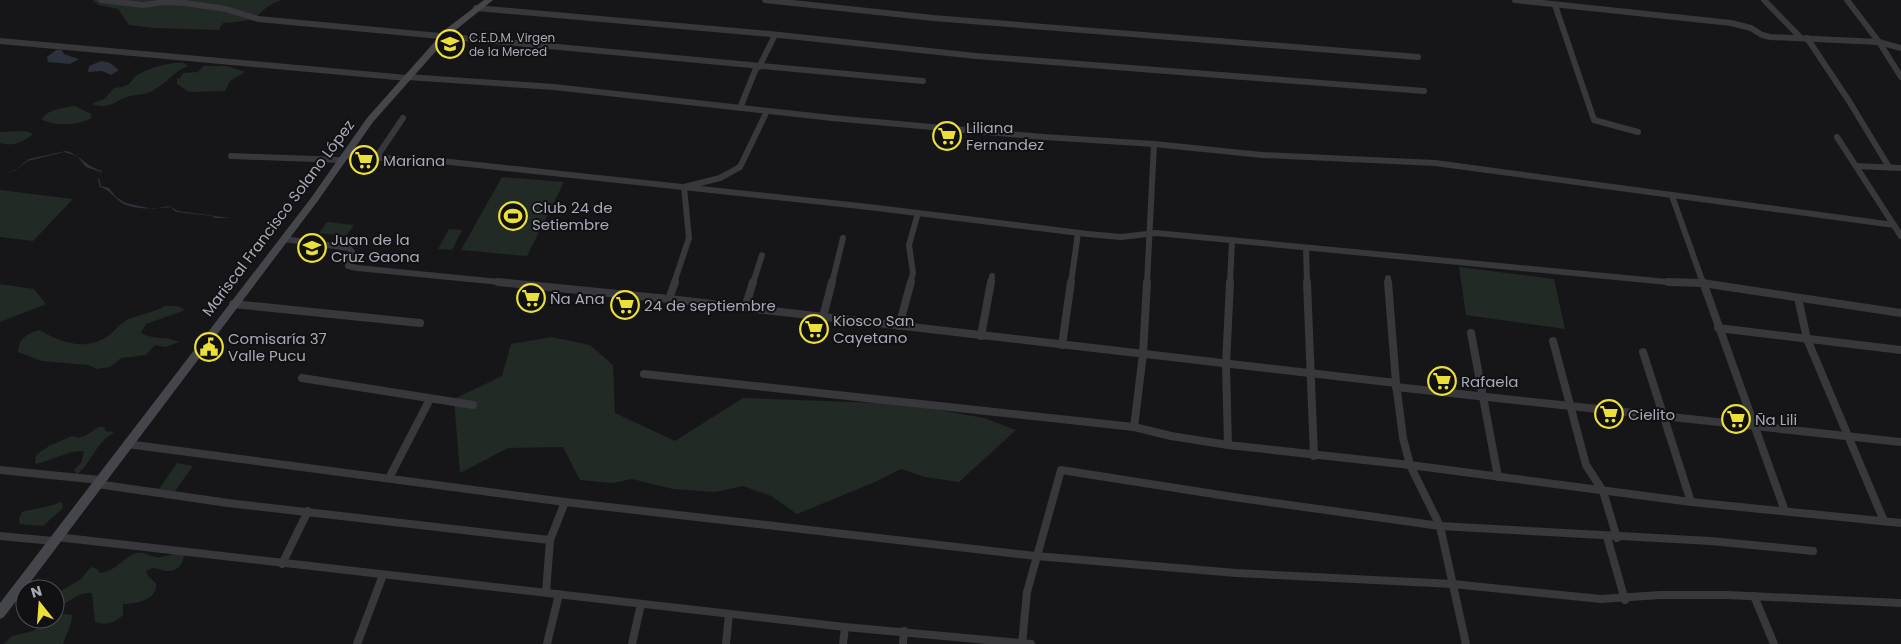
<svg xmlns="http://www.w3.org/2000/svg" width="1901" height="644" font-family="Poppins,sans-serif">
  <rect width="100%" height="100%" fill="#161618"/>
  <!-- green -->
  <g fill="#222a25">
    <path d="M93 0H282C269 4 268 7 258 15 249 22 234 22 223 23L219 30 154 28 129 25 118 9 98 5Z"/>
    <path d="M184 63 188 66C172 72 166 85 150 92 142 96 132 94 124 98 112 104 106 109 92 104L104 99 114 88C136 86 127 80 141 73 153 67 171 62 184 63Z"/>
    <polygon points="204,66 227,66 245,72 230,81 225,91 189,92 177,84 177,77 179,79 183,73 198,72"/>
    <path d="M75 106 91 114V118C78 126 56 126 42 120 45 110 65 107 75 106Z"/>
    <path d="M26 131 33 134C23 142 12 147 0 143V132Z"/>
    <polygon points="502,177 564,182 527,256 461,250"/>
    <polygon points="0,190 73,199 33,241 0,237"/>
    <polygon points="327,222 354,225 346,236 319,233"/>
    <polygon points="449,229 462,230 452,250 438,249"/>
    <polygon points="1459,267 1554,279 1565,329 1466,315"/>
    <polygon points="0,284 34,289 46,304 0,322"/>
    <path d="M165 306H177L185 310 146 324 141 333C153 340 167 336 179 342L166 347 155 345 146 355 121 358 110 367 97 369 88 365 42 361 18 352C19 338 27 334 39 330 61 342 85 352 108 336 116 330 120 323 129 319 142 314 153 313 165 306Z"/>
    <polygon points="552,337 590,345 613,365 615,413 675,441 743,398 879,403 933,409 984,418 1016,430 959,482 925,477 901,469 875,482 797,514 771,496 743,486 715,492 673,489 632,479 613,483 580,480 563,447 508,448 460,473 454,399 502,376 511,344"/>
    <path d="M99 427H104L106 431 114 432C111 435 107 437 105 439 96 447 85 470 77 474L74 470 81 463 84 452 82 451 72 452 40 463 36 464 35 462 36 455 49 446 72 436C83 441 89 432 99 427Z"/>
    <polygon points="177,463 193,466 175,491 159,489"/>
    <path d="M60 502 62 503 63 508 43 526 20 524 19 519 22 512C35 508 48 508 60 502Z"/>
    <path d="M179 552 184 553C184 564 178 572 166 571 162 571 158 568 154 568 151 568 149 570 146 571L148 576 156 583C158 600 136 604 123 604V615C115 623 106 626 95 622L92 593C77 591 69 604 55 608V594L80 580 91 567 97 569 100 573C118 571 122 557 137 553 144 552 149 556 156 557 163 558 172 554 179 552Z"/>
    <path d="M64 614 72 615C72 624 66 634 63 644H4L12 636 33 631 49 620Z"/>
  </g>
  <!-- water -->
  <g fill="#2c313b">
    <polygon points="56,50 62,50 64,54 79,59 70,64 48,62 47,57"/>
    <polygon points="101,61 110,63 119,70 111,75 102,71 88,72 89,66"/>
    <path d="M66 151C81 155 85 166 102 171L99 178 101 186 109 188 116 197 126 203 153 209 169 206 178 211 230 218H215L212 216 176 212 170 207C157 209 133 210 122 203 112 196 112 191 100 187L98 180 101 172 86 167 77 156 64 152 28 161 14 171 0 176 15 170 29 159Z"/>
  </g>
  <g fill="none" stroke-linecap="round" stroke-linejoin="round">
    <!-- street-far1 -->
    <g stroke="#37373c" stroke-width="6">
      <polyline points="101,0 143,5 164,2 185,3 226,9 258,19 923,81"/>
      <polyline points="765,0 933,18 1418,57"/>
      <polyline points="1515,0 1731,23 1751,28 1762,35 1770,37 1879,42 1901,48"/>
      <polyline points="1764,0 1801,38"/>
      <polyline points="1847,0 1879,42 1901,77"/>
      <polyline points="1555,5 1594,120 1638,132"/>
      <polyline points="476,8 770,34 976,56 1424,91"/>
      <polyline points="1807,38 1849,101 1889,167"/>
      <polyline points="0,41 407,78"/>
      <polyline points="759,67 775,35"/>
      <polyline points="407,77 554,87 832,118 1044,137 1154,144 1262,155 1435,163 1894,225"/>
      <polyline points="740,108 757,66"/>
      <polyline points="1837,137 1901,236"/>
      <polyline points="231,156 341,160"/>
      <polyline points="344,156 450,162 869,207 1088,234 1121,237 1156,233 1678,283 1704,283"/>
      <polyline points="376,158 403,118"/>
      <polyline points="1856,166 1901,168"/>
      <polyline points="1672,196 1703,283"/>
      <polyline points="284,239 349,248 352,252 348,266 357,268 511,283"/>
      <polyline points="1306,248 1307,283"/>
      <polyline points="1388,278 1388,283"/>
      <polyline points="674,283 689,238 684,187 720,178 740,167 767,111"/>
      <polyline points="753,283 762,255"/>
      <polyline points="832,283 843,238"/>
      <polyline points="910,283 913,273 909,245 918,213"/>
      <polyline points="991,283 992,276"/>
      <polyline points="1071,283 1078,233"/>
      <polyline points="1147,283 1154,144"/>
      <polyline points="1230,283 1232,240"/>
    </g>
    <!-- street -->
    <g stroke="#37373c" stroke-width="8">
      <polyline points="498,282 669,299 1396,383"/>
      <polyline points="1307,282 1314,456"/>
      <polyline points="1388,282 1396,383 1403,438 1410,465 1440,526 1466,644"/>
      <polyline points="1668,282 1702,283 1901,313"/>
      <polyline points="1703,282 1785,511"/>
      <polyline points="1798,298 1807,339 1884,521"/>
      <polyline points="669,299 675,282"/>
      <polyline points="233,304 420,323"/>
      <polyline points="745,308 753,282"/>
      <polyline points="823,317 832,282"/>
      <polyline points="899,326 911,282"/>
      <polyline points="1718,328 1901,350"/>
      <polyline points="1471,333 1498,477"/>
      <polyline points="981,336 991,282"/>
      <polyline points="1553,341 1586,465 1603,491 1617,538"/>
      <polyline points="1062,345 1071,282"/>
      <polyline points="1643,352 1691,502"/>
      <polyline points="644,374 1134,427 1171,436 1228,445 1410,465 1691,502 1901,523"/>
      <polyline points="302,378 473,405"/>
      <polyline points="1396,387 1901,442"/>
      <polyline points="1134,427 1143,354 1147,282"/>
      <polyline points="127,444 565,502 1036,556 1236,573 1453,584 1601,599 1660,595 1727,595 1901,603"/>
      <polyline points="1228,445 1226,365 1230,282"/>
      <polyline points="0,470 100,480"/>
      <polyline points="389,478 430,399"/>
      <polyline points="97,484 228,503 550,540"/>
      <polyline points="0,536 53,541"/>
      <polyline points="57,537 845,627 1031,644"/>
      <polyline points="1607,537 1625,600"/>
      <polyline points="282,564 308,511"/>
      <polyline points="546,592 550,540 565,502"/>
      <polyline points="1754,596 1774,644"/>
      <polyline points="357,644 383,575"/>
      <polyline points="547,644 559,594"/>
      <polyline points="632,644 641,604"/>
      <polyline points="726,644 729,614"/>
      <polyline points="843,644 845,627"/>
      <polyline points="903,644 904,631"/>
      <polyline points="1022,644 1027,592 1061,470 1233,497 1440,526 1711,541 1813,551"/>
    </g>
    <!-- secondary -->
    <polygon fill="#45454c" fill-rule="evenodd" points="484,0 493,0 452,33 373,122 317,202 4,617 0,619 0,603 311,198 367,118 446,29"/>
  </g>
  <!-- icons -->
  <defs>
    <symbol id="school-ring" viewBox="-11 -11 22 22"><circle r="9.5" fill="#111113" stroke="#ebdf3a" stroke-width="1.5"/><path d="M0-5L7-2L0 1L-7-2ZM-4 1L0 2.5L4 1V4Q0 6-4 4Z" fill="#ebdf3a"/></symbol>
    <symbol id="supermarket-ring" viewBox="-11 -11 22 22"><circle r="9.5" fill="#111113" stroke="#ebdf3a" stroke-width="1.5"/><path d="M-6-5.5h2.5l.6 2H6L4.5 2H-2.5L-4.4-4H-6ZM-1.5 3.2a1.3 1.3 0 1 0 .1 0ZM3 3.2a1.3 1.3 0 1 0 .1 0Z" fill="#ebdf3a"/></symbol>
    <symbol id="stadium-ring" viewBox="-11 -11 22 22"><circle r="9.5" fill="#111113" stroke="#ebdf3a" stroke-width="1.5"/><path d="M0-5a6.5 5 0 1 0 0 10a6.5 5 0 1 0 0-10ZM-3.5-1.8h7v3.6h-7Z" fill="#ebdf3a"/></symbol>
    <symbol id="civic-ring" viewBox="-11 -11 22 22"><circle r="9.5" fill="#111113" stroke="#ebdf3a" stroke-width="1.5"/><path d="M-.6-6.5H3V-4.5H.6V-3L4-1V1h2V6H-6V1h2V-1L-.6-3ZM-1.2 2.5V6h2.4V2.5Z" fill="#ebdf3a"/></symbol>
  </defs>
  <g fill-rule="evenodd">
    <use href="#school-ring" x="434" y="28" width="32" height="32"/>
    <use href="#supermarket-ring" x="931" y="120" width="32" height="32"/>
    <use href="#supermarket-ring" x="348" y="144" width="32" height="32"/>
    <use href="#stadium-ring" x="497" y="200" width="32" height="32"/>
    <use href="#school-ring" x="296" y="232" width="32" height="32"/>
    <use href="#supermarket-ring" x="515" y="282" width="32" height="32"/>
    <use href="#supermarket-ring" x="609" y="289" width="32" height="32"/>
    <use href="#supermarket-ring" x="798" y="313" width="32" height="32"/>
    <use href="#civic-ring" x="193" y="331" width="32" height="32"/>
    <use href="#supermarket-ring" x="1426" y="365" width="32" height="32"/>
    <use href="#supermarket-ring" x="1593" y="398" width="32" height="32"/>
    <use href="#supermarket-ring" x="1720" y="403" width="32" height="32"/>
  </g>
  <g text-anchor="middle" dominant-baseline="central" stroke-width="4" stroke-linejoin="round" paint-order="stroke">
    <!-- far-poi labels -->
    <g font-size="12" fill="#a8a9b7" stroke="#111113" text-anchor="start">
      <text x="469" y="37">C.E.D.M. Virgen<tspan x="469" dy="14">de la Merced</tspan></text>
    </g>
    <!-- poi labels -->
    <g font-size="15" fill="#a8a9b7" stroke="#111113" text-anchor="start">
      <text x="966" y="127">Liliana<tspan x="966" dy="17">Fernandez</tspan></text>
      <text x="383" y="160">Mariana</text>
      <text x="532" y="207">Club 24 de<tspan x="532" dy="17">Setiembre</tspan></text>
      <text x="331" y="239">Juan de la<tspan x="331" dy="17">Cruz Gaona</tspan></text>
      <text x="550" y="298">Ña Ana</text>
      <text x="644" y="305">24 de septiembre</text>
      <text x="833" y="320">Kiosco San<tspan x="833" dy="17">Cayetano</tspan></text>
      <text x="228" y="338">Comisaría 37<tspan x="228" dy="17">Valle Pucu</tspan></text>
      <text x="1461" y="381">Rafaela</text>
      <text x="1628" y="414">Cielito</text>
      <text x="1755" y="419">Ña Lili</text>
    </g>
    <!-- street labels -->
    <g font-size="15" fill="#a8a9b7" stroke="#111113">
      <text transform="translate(278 218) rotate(-53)">Mariscal Francisco Solano López</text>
    </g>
  </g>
  <!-- north arrow -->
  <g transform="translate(40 604) rotate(343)"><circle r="24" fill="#111113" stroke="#4d4e55"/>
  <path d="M0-4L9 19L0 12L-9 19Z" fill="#ebdf3a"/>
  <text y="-8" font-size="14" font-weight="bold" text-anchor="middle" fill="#a8a9b7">N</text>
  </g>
</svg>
